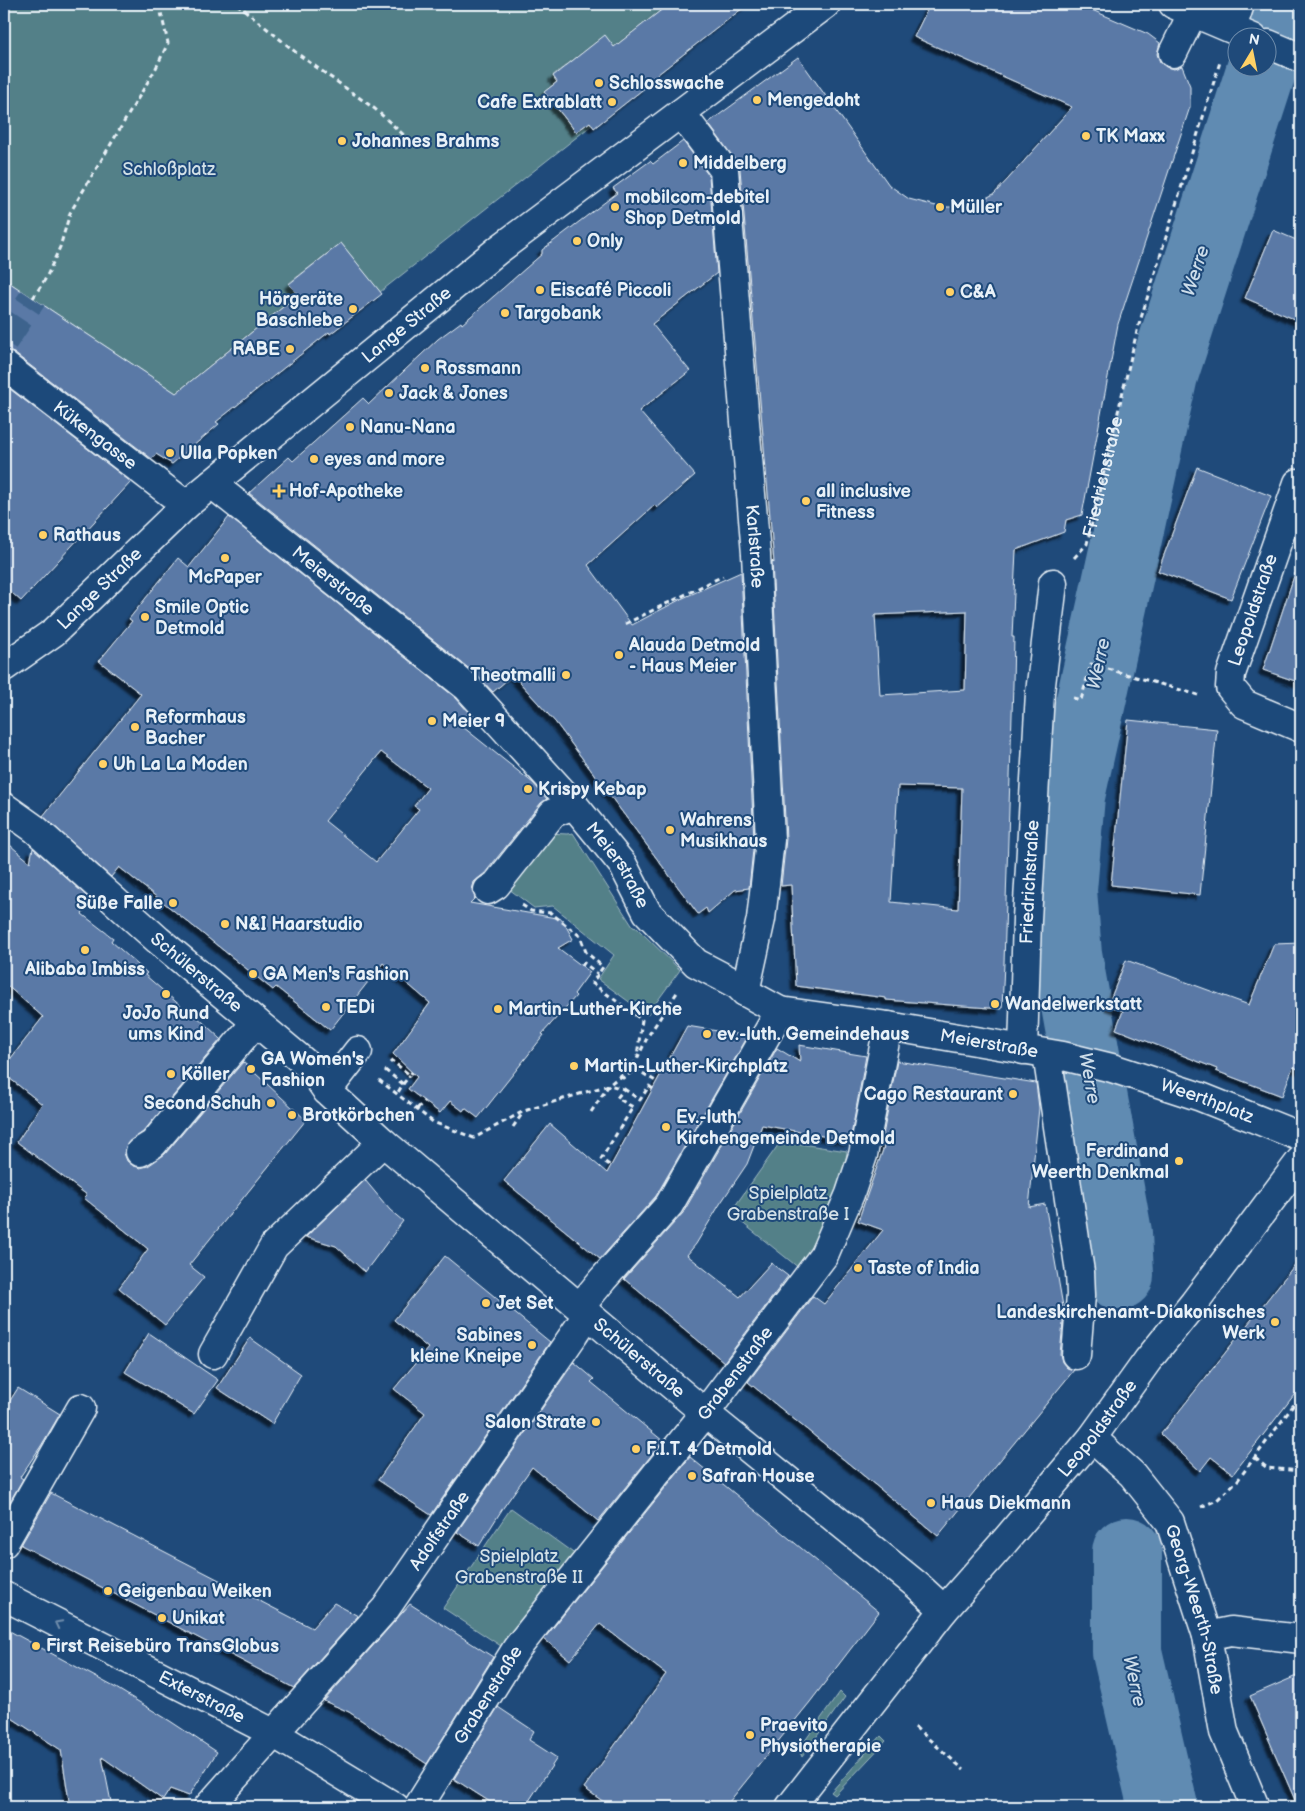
<svg xmlns="http://www.w3.org/2000/svg" width="1305" height="1811" font-family="'Balsamiq Sans',sans-serif">
  <defs>
    <filter id="shadow"><feDropShadow dx="-4.5" dy="4.5" stdDeviation="1" flood-color="#0009"/></filter>
  </defs>
  <rect width="100%" height="100%" fill="#1f4a7a"/>
  <filter id="ink" filterUnits="userSpaceOnUse"><feTurbulence type="fractalNoise" baseFrequency=".02" numOctaves="2"/><feDisplacementMap in="SourceGraphic" scale="10" xChannelSelector="R" yChannelSelector="G"/><feConvolveMatrix kernelMatrix="1 2 1 2 8 2 1 2 1" color-interpolation-filters="sRGB"/></filter>
  <g filter="url(#ink)">
    <!-- green -->
    <g fill="#538088" stroke="#9eb8c0">
      <polygon points="4,4 669,4 614,47 605,36 553,75 557,82 544,92 576,132 589,122 592,125 380,292 341,243 289,283 298,295 176,393 4,279"/>
      <polygon points="548,833 567,834 573,833 633,927 637,928 680,970 647,1015 598,979 614,955 553,906 534,908 509,889"/>
      <polygon points="781,1141 847,1151 842,1191 799,1268 730,1213"/>
      <polygon points="511,1508 576,1555 504,1648 443,1608"/>
      <polygon points="840,1692 845,1697 802,1757 799,1749"/>
      <polygon points="881,1736 886,1741 835,1795 831,1792"/>
    </g>
    <g fill="none" stroke-linecap="round" stroke-linejoin="round">
      <!-- river -->
      <g stroke="#608bb2" stroke-width="70">
        <polyline points="1268,53 1286,4"/>
        <polyline points="1119,1275 1117,1233 1067,955 1062,890 1070,796 1163,375 1262,68"/>
        <polyline points="1127,1552 1127,1652 1163,1807"/>
      </g>
    </g>
    <!-- building -->
    <g fill="#5a79a6" stroke="#e8f1f8" fill-rule="evenodd" filter="url(#shadow)">
      <polygon points="669,4 748,4 644,85 646,87 594,128 590,122 576,132 544,92 557,82 553,76 605,35 614,47"/>
      <path d="M930 4H1078L1148 34 1160 43 1157 54 1160 62 1166 67 1174 69 1182 66 1190 86V107L1118 324 1082 515 1066 520 1064 532 1016 550 1012 637H1014L1013 684 1004 963 1002 1009 886 1000V998L796 986 791 885 781 886 786 839 772 561 774 563 740 169 736 161 708 123 798 57 889 185 909 199 940 207H967L994 194 1009 178 1072 107 914 37ZM967 611 965 690 880 695 875 615ZM898 786 962 788 958 909 891 902Z"/>
      <polygon points="683,141 709,176 717,273 652,324 690,371 639,411 695,475 657,508 655,505 588,565 632,625 683,598 741,572 754,840 749,888 735,890 708,913 706,908 698,914 556,723 513,675 493,692 477,675 249,493 289,457 293,461 363,398 369,404 438,339 461,322 462,324 542,254 542,250 617,193 613,188 650,161 653,164"/>
      <polygon points="1273,230 1301,242 1301,322 1245,298"/>
      <polygon points="341,243 382,294 330,334 329,332 216,422 219,424 172,464 156,454 152,459 14,353 4,350 4,279 176,393 298,295 289,284"/>
      <polygon points="6,386 131,482 21,601 4,586 4,389"/>
      <polygon points="1197,467 1271,496 1231,599 1158,571"/>
      <path d="M229 517 456 698 469 713 458 723 533 783 547 799 541 803 485 873 474 882 472 890 475 898 470 903 562 919 573 939 558 948 590 972 574 994 576 996 542 1034 544 1035 478 1118 465 1108 463 1111 450 1101 440 1113 408 1089 417 1077 393 1054 430 1003 383 963 330 1030 276 987 273 990 119 867 111 877 43 816 141 694 99 661 132 621 129 619 178 558 189 567ZM381 752 428 788 414 806 419 809 376 862 325 821Z"/>
      <polygon points="1295,573 1301,574 1301,683 1263,670"/>
      <polygon points="1128,720 1217,729 1200,895 1111,885"/>
      <polygon points="4,840 30,862 33,848 92,901 82,914 113,938 111,941 147,973 145,975 190,1014 192,1012 221,1039 143,1132 127,1144 124,1153 127,1161 132,1165 140,1168 148,1166 165,1154 243,1062 306,1120 189,1265 204,1277 165,1325 119,1288 148,1249 84,1198 87,1195 17,1142 42,1104 4,1074 4,1067 43,1017 4,983"/>
      <polygon points="1301,943 1301,1070 1293,1067 1282,1096 1216,1071 1217,1069 1116,1029 1123,1011 1108,1005 1126,960 1249,1005 1274,944"/>
      <polygon points="687,1026 748,1036 656,1196 600,1259 504,1181 550,1124 607,1173"/>
      <polygon points="799,1045 866,1056 850,1141 762,1125 747,1164 720,1204 696,1244 687,1255 740,1297 771,1263 788,1276 724,1362 624,1279 683,1213 777,1048 800,1062"/>
      <polygon points="897,1061 1036,1083 1039,1108 1029,1207 1045,1204 1064,1312 1060,1354 1062,1362 1067,1368 1074,1370 938,1536 748,1382 813,1296 824,1304 883,1230 858,1221 884,1147 881,1146"/>
      <polygon points="365,1180 390,1210 403,1221 365,1272 336,1246 306,1237"/>
      <polygon points="445,1256 550,1342 431,1515 378,1480 425,1413 394,1389 428,1348 394,1320"/>
      <polygon points="1301,1257 1301,1386 1233,1474 1211,1457 1200,1471 1161,1434"/>
      <polygon points="149,1333 218,1380 194,1414 125,1372"/>
      <polygon points="250,1338 301,1374 272,1424 217,1388"/>
      <polygon points="574,1362 594,1379 591,1382 663,1441 598,1521 532,1467 503,1508 479,1546 457,1532"/>
      <polygon points="18,1388 60,1414 41,1446 20,1477 23,1479 4,1512 4,1410"/>
      <polygon points="690,1457 879,1612 810,1702 725,1807 611,1807 584,1788 666,1674 600,1624 570,1660 544,1639"/>
      <polygon points="51,1493 312,1628 334,1603 358,1616 294,1688 21,1545"/>
      <polygon points="410,1604 493,1657 427,1764 349,1712 324,1701"/>
      <polygon points="4,1628 116,1688 170,1721 217,1752 189,1796 170,1789 163,1800 102,1757 112,1807 70,1807 61,1750 4,1713"/>
      <polygon points="1301,1674 1301,1807 1298,1807 1250,1696"/>
      <polygon points="498,1707 534,1731 529,1740 557,1758 525,1807 498,1807 454,1779"/>
    </g>
    <g fill="none" stroke-linecap="round" stroke-linejoin="round">
      <!-- minor-tunnel -->
      <polyline stroke="#3d638d" stroke-width="28" stroke-dasharray="28 14" stroke-linecap="butt" points="4,341 33,298"/>
      <defs>
        <g id="minor">
          <polyline points="1173,4 1253,38"/>
          <polyline points="1232,28 1240,4"/>
          <polyline points="1268,44 1301,58"/>
          <polyline points="1173,53 1193,12"/>
          <path id="s2" d="M681 113 724 170 756 554 770 840 761 919 745 992"/>
          <path id="s3" d="M4 365 186 505"/>
          <polyline points="1298,483 1231,674 1230,687 1244,704 1301,728"/>
          <path id="s4" d="M212 484 467 687 574 805 623 865 647 912 696 963 738 985 745 992 780 1011 888 1026 1063 1056 1112 1068 1201 1097 1301 1137"/>
          <path id="s5" d="M4 667 54 632 186 505 498 250 826 4"/>
          <path id="s6" d="M4 807 35 829 158 940 311 1068 327 1091 383 1142 705 1413 918 1586 944 1610"/>
          <polyline points="488,890 496,885 553,813 574,805"/>
          <path id="s7" d="M1023 1050 1027 919 1040 693 1053 583"/>
          <polyline points="1047,1054 1080,1272 1081,1295 1076,1355"/>
          <polyline points="327,1091 358,1051"/>
          <polyline points="140,1152 153,1144 256,1022"/>
          <polyline points="580,1307 603,1279 669,1205 780,1011"/>
          <polyline points="213,1354 274,1246 383,1142"/>
          <path id="s8" d="M1092 1438 1132 1474 1170 1522 1207 1636 1224 1732 1255 1807"/>
          <polyline points="4,1543 81,1408"/>
          <path id="s9" d="M4 1596 273 1733 395 1807"/>
          <polyline points="1207,1636 1231,1631 1301,1639"/>
          <path id="s10" d="M208 1807 386 1608 588 1314"/>
          <path id="s11" d="M418 1807 517 1648 705 1413 824 1255 850 1194 863 1155 888 1026"/>
          <path id="s12" d="M790 1807 944 1610 1005 1541 1092 1438 1148 1360 1194 1303 1301 1160"/>
        </g>
      </defs>
      <!-- minor casing -->
      <use href="#minor" stroke="#e8f1f8" stroke-width="31"/>
      <!-- path -->
      <g stroke="#e8f1f8" stroke-width="3" stroke-dasharray="5 4" stroke-linecap="butt">
        <polyline points="237,4 298,54 375,109 417,147"/>
        <polyline points="33,298 46,278 60,247 70,213 156,68 168,43 159,4"/>
        <path id="s1" d="M1074 558 1087 544 1137 331 1220 62"/>
        <polyline points="625,624 723,576"/>
        <polyline points="1073,698 1081,700 1091,664 1198,695"/>
        <polyline points="522,905 531,911 551,913 580,936 586,952 603,967 592,983 642,1020 637,1056"/>
        <polyline points="582,966 584,963 598,974"/>
        <polyline points="390,1063 392,1061 410,1075 412,1072"/>
        <polyline points="385,1070 403,1084 397,1094"/>
        <polyline points="620,1077 623,1078 636,1069 657,1082"/>
        <polyline points="379,1080 433,1122 474,1138 524,1111 609,1085 631,1067 636,1061 648,1036 678,991"/>
        <polyline points="403,1084 410,1075"/>
        <polyline points="624,1089 640,1100 649,1086 653,1089"/>
        <polyline points="417,1109 424,1101"/>
        <polyline points="591,1112 609,1085 624,1089 617,1098 633,1107 601,1159 611,1166"/>
        <polyline points="513,1127 522,1114"/>
        <polyline points="1255,1458 1267,1468 1301,1471"/>
        <polyline points="1201,1507 1217,1500 1238,1480 1301,1395"/>
        <polyline points="915,1727 964,1770"/>
      </g>
      <!-- minor -->
      <use href="#minor" stroke="#1f4a7a" stroke-width="28"/>
    </g>
    <!-- one-way arrows -->
    <defs><path id="oneway-chevron" d="M-2-3.5L2.5 0L-2 3.5" fill="none" stroke-width="1.6" stroke-linecap="round" stroke-linejoin="round" transform="scale(1.25)"/></defs>
    <use stroke="#6f8dac" href="#oneway-chevron" transform="translate(58 1624) rotate(-153)"/>
  </g>
  <!-- markers -->
  <g fill="#ffd166" stroke="#1f4a7a" stroke-width="2">
    <circle cx="599" cy="83" r="5"/>
    <circle cx="757" cy="100" r="5"/>
    <circle cx="612" cy="102" r="5"/>
    <circle cx="1086" cy="136" r="5"/>
    <circle cx="342" cy="141" r="5"/>
    <circle cx="683" cy="163" r="5"/>
    <circle cx="615" cy="207" r="5"/>
    <circle cx="940" cy="207" r="5"/>
    <circle cx="577" cy="241" r="5"/>
    <circle cx="540" cy="290" r="5"/>
    <circle cx="950" cy="292" r="5"/>
    <circle cx="353" cy="309" r="5"/>
    <circle cx="505" cy="313" r="5"/>
    <circle cx="290" cy="349" r="5"/>
    <circle cx="425" cy="368" r="5"/>
    <circle cx="389" cy="393" r="5"/>
    <circle cx="350" cy="427" r="5"/>
    <circle cx="170" cy="453" r="5"/>
    <circle cx="314" cy="459" r="5"/>
    <path d="M276.5 483.5h5v5h5v5h-5v5h-5v-5h-5v-5h5z"/>
    <circle cx="806" cy="501" r="5"/>
    <circle cx="43" cy="535" r="5"/>
    <circle cx="225" cy="558" r="5"/>
    <circle cx="145" cy="617" r="5"/>
    <circle cx="619" cy="655" r="5"/>
    <circle cx="566" cy="675" r="5"/>
    <circle cx="432" cy="721" r="5"/>
    <circle cx="135" cy="727" r="5"/>
    <circle cx="103" cy="764" r="5"/>
    <circle cx="528" cy="789" r="5"/>
    <circle cx="670" cy="830" r="5"/>
    <circle cx="173" cy="903" r="5"/>
    <circle cx="225" cy="924" r="5"/>
    <circle cx="85" cy="950" r="5"/>
    <circle cx="253" cy="974" r="5"/>
    <circle cx="166" cy="994" r="5"/>
    <circle cx="995" cy="1004" r="5"/>
    <circle cx="326" cy="1007" r="5"/>
    <circle cx="498" cy="1009" r="5"/>
    <circle cx="707" cy="1034" r="5"/>
    <circle cx="574" cy="1066" r="5"/>
    <circle cx="251" cy="1069" r="5"/>
    <circle cx="171" cy="1074" r="5"/>
    <circle cx="1013" cy="1094" r="5"/>
    <circle cx="271" cy="1103" r="5"/>
    <circle cx="292" cy="1115" r="5"/>
    <circle cx="666" cy="1127" r="5"/>
    <circle cx="1179" cy="1161" r="5"/>
    <circle cx="858" cy="1268" r="5"/>
    <circle cx="486" cy="1303" r="5"/>
    <circle cx="1275" cy="1322" r="5"/>
    <circle cx="532" cy="1345" r="5"/>
    <circle cx="596" cy="1422" r="5"/>
    <circle cx="636" cy="1449" r="5"/>
    <circle cx="692" cy="1476" r="5"/>
    <circle cx="931" cy="1503" r="5"/>
    <circle cx="108" cy="1591" r="5"/>
    <circle cx="162" cy="1618" r="5"/>
    <circle cx="36" cy="1646" r="5"/>
    <circle cx="750" cy="1735" r="5"/>
  </g>
  <g text-anchor="middle" dominant-baseline="central" stroke-width="4" stroke-linejoin="round" paint-order="stroke">
    <!-- poi labels -->
    <g font-size="18" font-weight="bold" fill="#e8f1f8" stroke="#1f4a7a" text-anchor="start">
      <text x="609" y="83">Schlosswache</text>
      <text x="767" y="100">Mengedoht</text>
      <text x="602" y="102" text-anchor="end">Cafe Extrablatt</text>
      <text x="1096" y="136">TK Maxx</text>
      <text x="352" y="141">Johannes Brahms</text>
      <text x="693" y="163">Middelberg</text>
      <text x="625" y="197">mobilcom-debitel<tspan x="625" dy="21">Shop Detmold</tspan></text>
      <text x="950" y="207">Müller</text>
      <text x="587" y="241">Only</text>
      <text x="550" y="290">Eiscafé Piccoli</text>
      <text x="960" y="292">C&amp;A</text>
      <text x="343" y="299" text-anchor="end">Hörgeräte<tspan x="343" dy="21">Baschlebe</tspan></text>
      <text x="515" y="313">Targobank</text>
      <text x="280" y="349" text-anchor="end">RABE</text>
      <text x="435" y="368">Rossmann</text>
      <text x="399" y="393">Jack &amp; Jones</text>
      <text x="360" y="427">Nanu-Nana</text>
      <text x="180" y="453">Ulla Popken</text>
      <text x="324" y="459">eyes and more</text>
      <text x="289" y="491">Hof-Apotheke</text>
      <text x="816" y="491">all inclusive<tspan x="816" dy="21">Fitness</tspan></text>
      <text x="53" y="535">Rathaus</text>
      <text x="225" y="577" text-anchor="middle">McPaper</text>
      <text x="155" y="607">Smile Optic<tspan x="155" dy="21">Detmold</tspan></text>
      <text x="629" y="645">Alauda Detmold<tspan x="629" dy="21">- Haus Meier</tspan></text>
      <text x="556" y="675" text-anchor="end">Theotmalli</text>
      <text x="145" y="717">Reformhaus<tspan x="145" dy="21">Bacher</tspan></text>
      <text x="442" y="721">Meier 9</text>
      <text x="113" y="764">Uh La La Moden</text>
      <text x="538" y="789">Krispy Kebap</text>
      <text x="680" y="820">Wahrens<tspan x="680" dy="21">Musikhaus</tspan></text>
      <text x="163" y="903" text-anchor="end">Süße Falle</text>
      <text x="235" y="924">N&amp;I Haarstudio</text>
      <text x="85" y="969" text-anchor="middle">Alibaba Imbiss</text>
      <text x="263" y="974">GA Men's Fashion</text>
      <text x="1005" y="1004">Wandelwerkstatt</text>
      <text x="336" y="1007">TEDi</text>
      <text x="508" y="1009">Martin-Luther-Kirche</text>
      <text x="166" y="1013" text-anchor="middle">JoJo Rund<tspan x="166" dy="21">ums Kind</tspan></text>
      <text x="717" y="1034">ev.-luth. Gemeindehaus</text>
      <text x="261" y="1059">GA Women's<tspan x="261" dy="21">Fashion</tspan></text>
      <text x="584" y="1066">Martin-Luther-Kirchplatz</text>
      <text x="181" y="1074">Köller</text>
      <text x="1003" y="1094" text-anchor="end">Cago Restaurant</text>
      <text x="261" y="1103" text-anchor="end">Second Schuh</text>
      <text x="302" y="1115">Brotkörbchen</text>
      <text x="676" y="1117">Ev.-luth.<tspan x="676" dy="21">Kirchengemeinde Detmold</tspan></text>
      <text x="1169" y="1151" text-anchor="end">Ferdinand<tspan x="1169" dy="21">Weerth Denkmal</tspan></text>
      <text x="868" y="1268">Taste of India</text>
      <text x="496" y="1303">Jet Set</text>
      <text x="1265" y="1312" text-anchor="end">Landeskirchenamt-Diakonisches<tspan x="1265" dy="21">Werk</tspan></text>
      <text x="522" y="1335" text-anchor="end">Sabines<tspan x="522" dy="21">kleine Kneipe</tspan></text>
      <text x="586" y="1422" text-anchor="end">Salon Strate</text>
      <text x="646" y="1449">F.I.T. 4 Detmold</text>
      <text x="702" y="1476">Safran House</text>
      <text x="941" y="1503">Haus Diekmann</text>
      <text x="118" y="1591">Geigenbau Weiken</text>
      <text x="172" y="1618">Unikat</text>
      <text x="46" y="1646">First Reisebüro TransGlobus</text>
      <text x="760" y="1725">Praevito<tspan x="760" dy="21">Physiotherapie</tspan></text>
    </g>
    <!-- park labels -->
    <g font-size="18" fill="#d2e0e7" stroke="#1f4a7a">
      <text x="169" y="169">Schloßplatz</text>
      <text x="788" y="1193">Spielplatz<tspan x="788" dy="21">Grabenstraße I</tspan></text>
      <text x="519" y="1556">Spielplatz<tspan x="519" dy="21">Grabenstraße II</tspan></text>
    </g>
    <!-- street labels -->
    <g font-size="18" fill="#e8f1f8" stroke="#1f4a7a">
      <text stroke="none"><textPath href="#s5" startOffset="529">Lange Straße</textPath></text>
      <text stroke="none"><textPath href="#s3" startOffset="115">Kükengasse</textPath></text>
      <text stroke="none"><textPath href="#s1" startOffset="88">Friedrichstraße</textPath></text>
      <text stroke="none"><textPath href="#s2" startOffset="449">Karlstraße</textPath></text>
      <text stroke="none"><textPath href="#s4" startOffset="155">Meierstraße</textPath></text>
      <text stroke="none"><textPath href="#s5" startOffset="124">Lange Straße</textPath></text>
      <text transform="translate(1253 610) rotate(-71)">Leopoldstraße</text>
      <text stroke="none"><textPath href="#s4" startOffset="560">Meierstraße</textPath></text>
      <text stroke="none"><textPath href="#s7" startOffset="168">Friedrichstraße</textPath></text>
      <text stroke="none"><textPath href="#s6" startOffset="254">Schülerstraße</textPath></text>
      <text stroke="none"><textPath href="#s4" startOffset="995">Meierstraße</textPath></text>
      <text stroke="none"><textPath href="#s4" startOffset="1221">Weerthplatz</textPath></text>
      <text stroke="none"><textPath href="#s6" startOffset="842">Schülerstraße</textPath></text>
      <text stroke="none"><textPath href="#s11" startOffset="538">Grabenstraße</textPath></text>
      <text stroke="none"><textPath href="#s12" startOffset="488">Leopoldstraße</textPath></text>
      <text stroke="none"><textPath href="#s10" startOffset="361">Adolfstraße</textPath></text>
      <text stroke="none"><textPath href="#s8" startOffset="206">Georg-Weerth-Straße</textPath></text>
      <text stroke="none"><textPath href="#s11" startOffset="132">Grabenstraße</textPath></text>
      <text stroke="none"><textPath href="#s9" startOffset="222">Exterstraße</textPath></text>
    </g>
    <!-- water labels -->
    <g font-size="19" font-style="italic" fill="#cdddea" stroke="#1f4a7a">
      <text transform="translate(1196 271) rotate(-72)">Werre</text>
      <text transform="translate(1099 664) rotate(-78)">Werre</text>
      <text transform="translate(1089 1078) rotate(80)">Werre</text>
      <text transform="translate(1134 1681) rotate(78)">Werre</text>
    </g>
  </g>
  <!-- margin -->
  <rect width="1305" height="1811" fill="none" stroke="#1f4a7a" stroke-width="20"/>
  <rect x="10" y="10" width="1285" height="1791" fill="none" stroke="#e8f1f8" stroke-width="2" filter="url(#ink)"/>
  <!-- north arrow -->
  <g transform="translate(1252 52) rotate(10)"><circle r="24" fill="#1f4a7a" stroke="#6f8dac"/>
  <path d="M0-4L9 19L0 12L-9 19Z" fill="#ffd166"/>
  <text y="-8" font-size="14" font-weight="bold" text-anchor="middle" fill="#e8f1f8">N</text>
  </g>
</svg>
